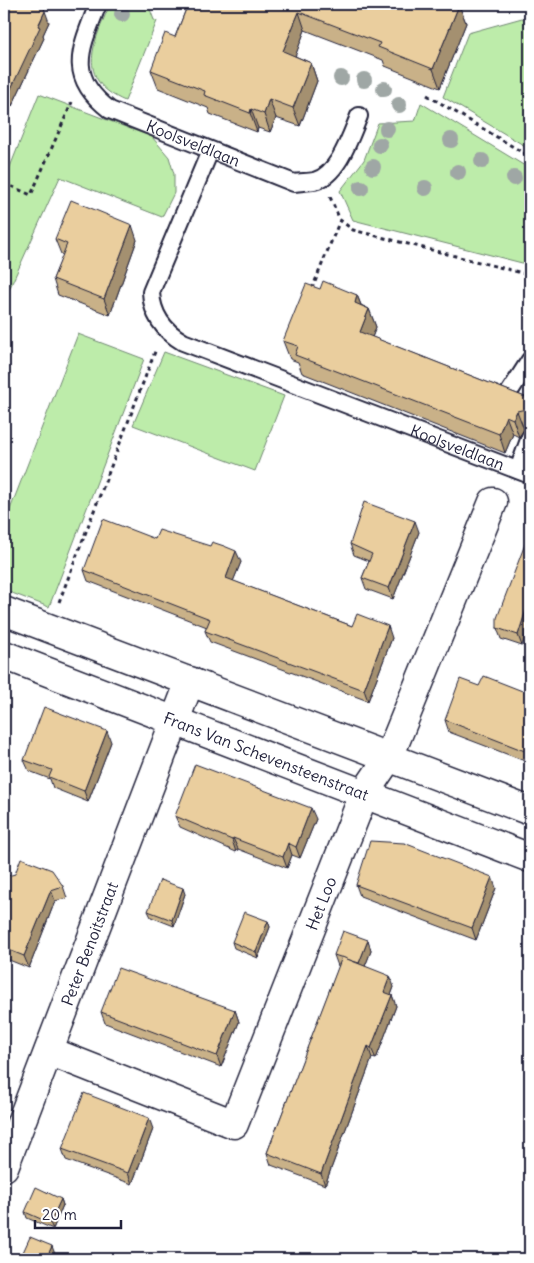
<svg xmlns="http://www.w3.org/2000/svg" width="534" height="1263" font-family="Delius,sans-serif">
  <rect width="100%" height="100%" fill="#fff"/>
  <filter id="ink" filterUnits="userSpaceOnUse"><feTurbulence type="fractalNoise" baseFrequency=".02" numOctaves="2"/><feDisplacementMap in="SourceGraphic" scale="10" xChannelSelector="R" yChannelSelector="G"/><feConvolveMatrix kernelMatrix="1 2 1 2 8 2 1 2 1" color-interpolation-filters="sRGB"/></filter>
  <g filter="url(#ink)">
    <!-- green -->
    <g fill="#bdecaa" stroke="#708772">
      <path d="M110 4H148L154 20 157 21 125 101C74 79 94 42 110 4Z"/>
      <polygon points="522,18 530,23 530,149 443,97 468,33"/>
      <polygon points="39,94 152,137 169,157 174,174 174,193 162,217 60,177 8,292 4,290 4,182"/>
      <polygon points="421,103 530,169 530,265 353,220 340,191 364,160 378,123 415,121"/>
      <polygon points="78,334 144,359 49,607 4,590 4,525"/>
      <polygon points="164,352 284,396 255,471 133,425"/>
    </g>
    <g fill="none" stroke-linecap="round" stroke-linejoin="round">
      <defs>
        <g id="service">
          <path id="s1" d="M98 4C81 48 65 76 110 110L294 183C300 182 308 182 314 181 338 176 351 135 359 116"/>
          <path id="s2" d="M210 151 151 292C152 315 164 331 183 342L530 475"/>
          <polyline points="510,391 530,360"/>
          <polyline points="518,470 530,437"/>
        </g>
        <g id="minor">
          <polyline points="4,611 530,811"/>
          <path id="s3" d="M4 655 530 858"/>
          <path id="s4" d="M49 1051 234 1124 364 794 389 757 493 502"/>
          <path id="s5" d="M4 1167 190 681"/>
        </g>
      </defs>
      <!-- service casing -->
      <use href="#service" stroke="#22223b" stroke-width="20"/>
      <!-- minor casing -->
      <use href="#minor" stroke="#22223b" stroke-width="31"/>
      <!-- path -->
      <g stroke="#22223b" stroke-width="3" stroke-dasharray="4 4" stroke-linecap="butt">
        <polyline points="427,95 530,157"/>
        <polyline points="4,183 31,195 72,102"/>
        <polyline points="330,197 340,220 353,230 530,275"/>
        <polyline points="312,289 340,220"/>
        <polyline points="59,602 156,349"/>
      </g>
      <!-- service -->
      <use href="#service" stroke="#fff" stroke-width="16"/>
      <!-- minor -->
      <use href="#minor" stroke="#fff" stroke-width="28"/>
    </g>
    <!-- trees -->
    <g fill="#9fa7a5">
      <circle cx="122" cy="14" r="8"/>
      <circle cx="341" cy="78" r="8"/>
      <circle cx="364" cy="80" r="8"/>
      <circle cx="384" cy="89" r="8"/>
      <circle cx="399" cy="105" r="8"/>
      <circle cx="387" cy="129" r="8"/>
      <circle cx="451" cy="140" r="8"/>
      <circle cx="380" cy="145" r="8"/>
      <circle cx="482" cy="161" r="8"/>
      <circle cx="373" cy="167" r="8"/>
      <circle cx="458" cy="172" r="8"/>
      <circle cx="514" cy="178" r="8"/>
      <circle cx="361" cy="188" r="8"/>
      <circle cx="425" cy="188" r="8"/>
    </g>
    <!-- wall -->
    <g fill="#c9b188" stroke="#22223b">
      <polygon points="4,4 49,22 43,35 44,38 12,106 4,102"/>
      <polygon points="188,4 459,5 466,23 440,88 385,66 383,60 305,30 295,56 311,63 317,81 300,126 276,118 270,132 258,128 257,132 210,114 208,108 158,88 151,70 175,37"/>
      <polygon points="55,239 137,240 110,315 58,295 53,279 63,255 61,254"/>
      <polygon points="320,289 357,295 361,305 369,309 376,327 372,337 530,399 530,428 524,429 519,437 513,434 505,453 302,373 298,362 290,359 283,341"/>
      <polygon points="530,531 530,622 522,646 501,639 497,628"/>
      <polygon points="419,532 393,599 366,589 362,578 369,561 354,555 350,544"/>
      <polygon points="155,539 241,562 233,581 352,626 392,638 368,701 210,642 205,631 207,627 88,581 84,570"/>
      <polygon points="479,686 530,694 530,763 449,732 445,720"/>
      <polygon points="111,742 88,802 53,788 50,779 29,771 24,760"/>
      <polygon points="175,816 316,819 300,858 292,855 287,868 238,849 236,852 180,827"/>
      <polygon points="4,877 63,886 67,898 55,901 29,968 4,958"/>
      <polygon points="356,885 496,888 476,940 360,896"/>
      <polygon points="185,894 174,926 151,917 148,911"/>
      <polygon points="268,921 270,927 258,958 234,948 232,942"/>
      <polygon points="368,940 371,951 365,966 394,987 391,995 392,995 396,1006 376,1059 372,1058 325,1185 271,1165 267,1153 339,966 338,966 334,955"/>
      <polygon points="235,1010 239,1022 221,1067 105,1023 101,1012"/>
      <polygon points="153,1129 132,1184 66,1160 62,1149"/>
      <polygon points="61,1199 63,1205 53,1229 27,1218 25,1212"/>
    </g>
    <!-- shaded-wall -->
    <g fill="#a4906f" stroke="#22223b">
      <polygon points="459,5 466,23 440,88 433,69"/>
      <polygon points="45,11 49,22 43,35 44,38 12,106 8,95"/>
      <polygon points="299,12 305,30 290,70 283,51"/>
      <polygon points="311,63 317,81 300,126 293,108"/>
      <polygon points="269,99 276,118 270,132 264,114"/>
      <polygon points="251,109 258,128 257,132 250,113"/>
      <polygon points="132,225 137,240 110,315 104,299"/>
      <polygon points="357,295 364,313 355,303"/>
      <polygon points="369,309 376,327 367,351 360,332"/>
      <polygon points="517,411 524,429 519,437 513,419"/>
      <polygon points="506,416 513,434 505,453 499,434"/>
      <polygon points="6,486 10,497 4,515 4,493"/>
      <polygon points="415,521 419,532 393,599 389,588"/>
      <polygon points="236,551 241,562 230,589 226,578"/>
      <polygon points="526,610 530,622 522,646 518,635"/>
      <polygon points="388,626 392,638 368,701 364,690"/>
      <polygon points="107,731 111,742 88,802 84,791"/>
      <polygon points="311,808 316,819 300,858 296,847"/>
      <polygon points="233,838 238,849 236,852 232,840"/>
      <polygon points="288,843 292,855 287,868 283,857"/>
      <polygon points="492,877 496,888 476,940 472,928"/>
      <polygon points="183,888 185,894 174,926 172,920"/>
      <polygon points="51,890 55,901 29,968 24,956"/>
      <polygon points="268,921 270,927 258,958 256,952"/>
      <polygon points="368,940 371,951 362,974 359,963"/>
      <polygon points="390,976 394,987 388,1003 384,992"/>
      <polygon points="392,995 396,1006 376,1059 371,1048"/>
      <polygon points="235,1010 239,1022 221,1067 217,1056"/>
      <polygon points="368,1046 372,1058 325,1185 321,1174"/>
      <polygon points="149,1118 153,1129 132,1184 128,1173"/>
      <polygon points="61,1199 63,1205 53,1229 50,1223"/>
      <polygon points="52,1246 56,1257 55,1259 46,1259"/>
    </g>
    <!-- building -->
    <g fill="#eace9e" stroke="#22223b">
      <polygon points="4,4 33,4 44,8 45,11 38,26 40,27 8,95 4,93"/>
      <polygon points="188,4 457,4 459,5 433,69 378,47 380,43 299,12 283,51 311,63 293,108 269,99 264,114 251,109 250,113 204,95 205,91 151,70 165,33 175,37"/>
      <polygon points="71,200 132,225 104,299 53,279 67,244 55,239"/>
      <polygon points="323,281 357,295 355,303 369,309 360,332 530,399 530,413 526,409 517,411 513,419 506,416 499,434 295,355 298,346 283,341 306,284 320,289"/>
      <polygon points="4,485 6,486 4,493"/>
      <polygon points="364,502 415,521 389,588 362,578 372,554 350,544"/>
      <polygon points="103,519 155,539 159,530 210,546 212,542 224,546 236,551 226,578 352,626 357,614 388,626 364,690 205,631 210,619 84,570"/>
      <polygon points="530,531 530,612 526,610 518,635 497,628 497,618"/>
      <polygon points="484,676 530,694 530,753 445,720 460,679 479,686"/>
      <polygon points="44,707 107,731 84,791 49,777 52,770 24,760"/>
      <polygon points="195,764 311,808 296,847 288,843 283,857 233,838 232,840 175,816"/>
      <polygon points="370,841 404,843 492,877 472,928 356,885"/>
      <polygon points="21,858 52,870 63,886 51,890 24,956 4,948 4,877 15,874"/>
      <polygon points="160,880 183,888 172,920 148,911"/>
      <polygon points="244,912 268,921 256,952 232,942"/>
      <polygon points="343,931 368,940 359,963 334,955"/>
      <polygon points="342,957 390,976 384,992 392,995 371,1048 368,1046 321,1174 267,1153"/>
      <polygon points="118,968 235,1010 217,1056 101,1012"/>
      <polygon points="84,1093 149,1118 128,1173 62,1149"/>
      <polygon points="36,1187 61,1199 50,1223 25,1212"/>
      <polygon points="30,1237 52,1246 46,1259 20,1259"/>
    </g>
  </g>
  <g text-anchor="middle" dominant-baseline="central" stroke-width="4" stroke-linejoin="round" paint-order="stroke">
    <!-- street labels -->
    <g font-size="16" fill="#22223b" stroke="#fff">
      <text stroke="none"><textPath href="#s1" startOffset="209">Koolsveldlaan</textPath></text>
      <text stroke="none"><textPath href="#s2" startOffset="509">Koolsveldlaan</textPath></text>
      <text stroke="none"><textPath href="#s3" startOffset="281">Frans Van Schevensteenstraat</textPath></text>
      <text stroke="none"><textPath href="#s4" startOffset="436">Het Loo</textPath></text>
      <text stroke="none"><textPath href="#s5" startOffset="239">Peter Benoitstraat</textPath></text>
    </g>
  </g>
  <!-- margin -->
  <rect width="534" height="1263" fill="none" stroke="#fff" stroke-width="20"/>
  <rect x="10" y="10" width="514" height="1243" fill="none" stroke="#22223b" stroke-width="2" filter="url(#ink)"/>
  <!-- scale -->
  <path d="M35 1220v8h86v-8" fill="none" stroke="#22223b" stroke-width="2.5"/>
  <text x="42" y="1220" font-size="15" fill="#22223b" stroke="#ffffff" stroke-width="4" paint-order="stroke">20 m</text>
</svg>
